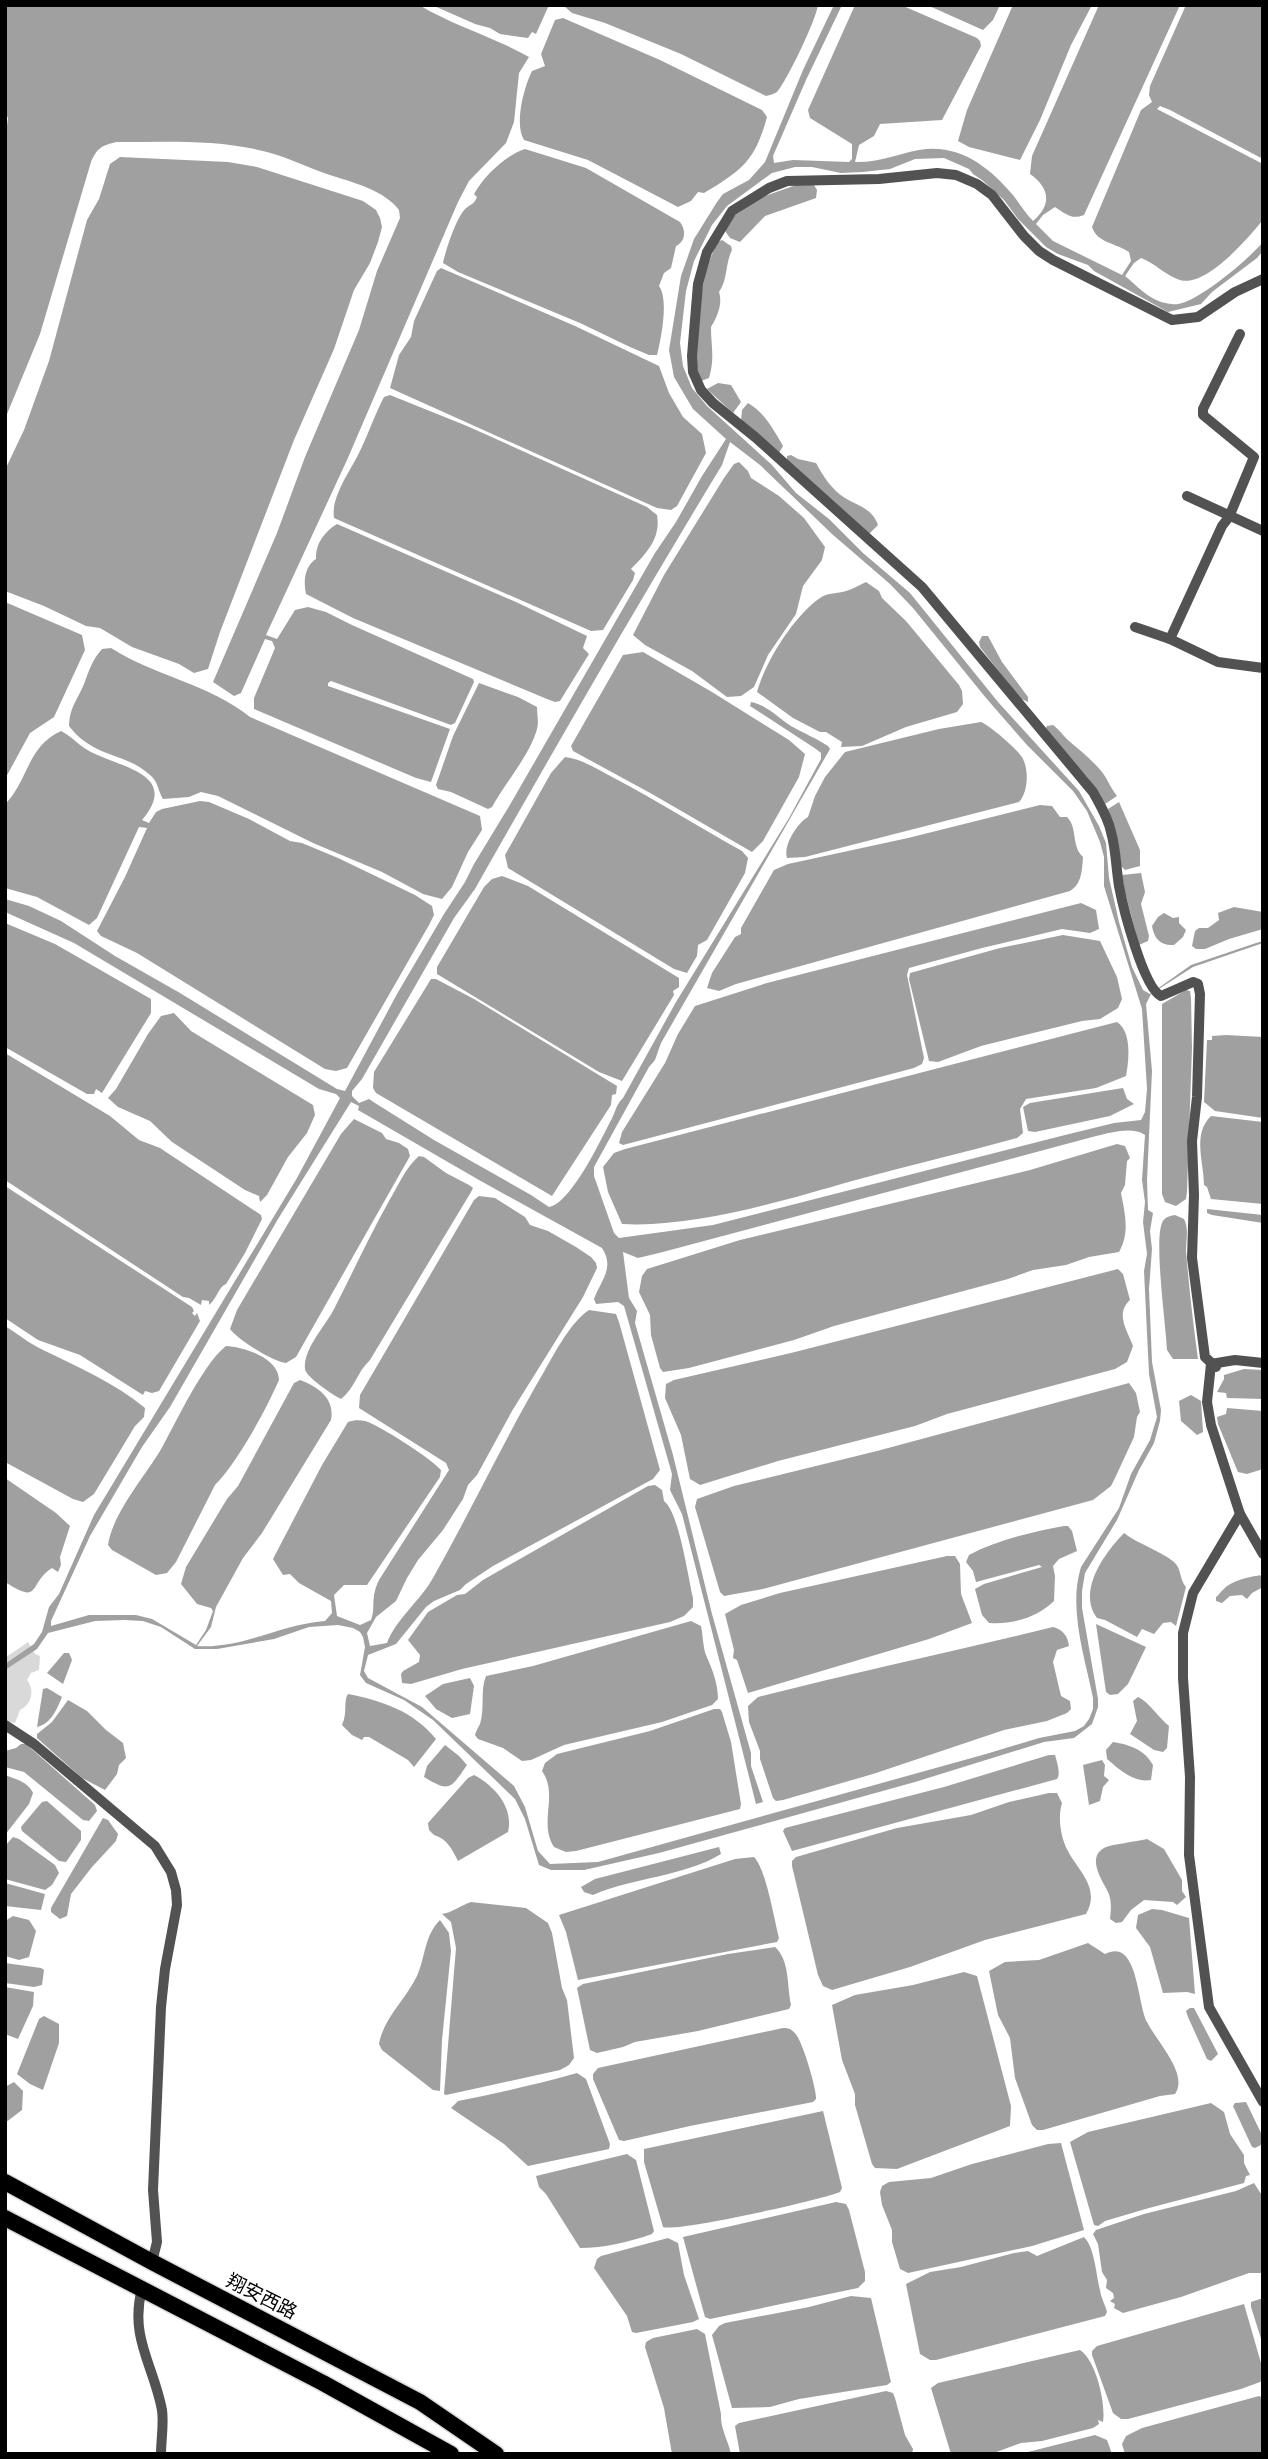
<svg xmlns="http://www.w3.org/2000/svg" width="1268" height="2459" font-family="'IBM Plex Sans','Noto Sans SC',sans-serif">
  <rect width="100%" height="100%" fill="#fff"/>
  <!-- green -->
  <path fill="#d9d9d9" d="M28 1642 35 1654 40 1656 39 1670 31 1673 27 1680C35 1690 32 1704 20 1710L15 1723 5 1721V1658Z"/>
  <!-- water -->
  <g fill="#a0a0a0" fill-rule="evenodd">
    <path d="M5 5H419C454 26 494 37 529 57L519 73 514 122 506 143 469 181 458 202 347 460 266 635 277 639 295 610 308 607 326 612 352 625 473 679 474 682 455 723 451 725 331 681 328 683V686L450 729 431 782 416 778 254 709V698L275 648 272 641 265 639 241 693 234 696 213 682 277 533 305 457 359 330 377 271 400 218 399 210C385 191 355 183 333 176 311 169 290 158 267 152 219 139 167 142 117 142 102 145 97 148 91 162L40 334 5 419V141L8 118 5 113Z"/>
    <polygon points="432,5 549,5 536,34 532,32 528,38 500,34 490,28 475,24"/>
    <path d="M818 5C816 20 787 81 777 92 774 94 770 95 766 96L681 54 605 23 572 13 564 6Z"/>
    <path d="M834 5H842L806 80 773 156 774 163 793 160 849 162 852 159V144L810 118 808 110 855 5H901L977 38 980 41 981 46 942 120 880 124 874 136 859 145 855 162C877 163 898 154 919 150 959 143 989 167 1013 195 1020 204 1025 213 1033 221 1052 205 1050 188 1030 174L1032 156 1099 5H1180L1084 215C1071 220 1066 214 1055 207L1043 215 1036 224 1053 241 1122 275 1131 261 1129 252C1116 243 1097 243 1092 227L1141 110 1152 102 1149 95 1150 86 1186 5H1263V159L1170 110 1160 106 1157 109 1263 164V220C1248 238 1206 288 1180 280 1166 276 1155 263 1141 258L1134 263 1125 276C1136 285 1148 298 1161 302 1165 303 1174 305 1178 304 1199 301 1249 259 1263 242V251L1257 258 1212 292 1201 304 1168 312 1094 271 1088 265 1058 254 1046 247 1018 219 1004 200 982 180 973 174 969 169 944 158 915 159 890 169 863 172 841 173 812 167H795L772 173 727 206 712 225 694 261 686 291 680 343 683 366 692 388 707 406 772 465 796 493 829 519 863 553 910 593 998 702 1079 791 1099 826 1106 843 1109 878 1119 922 1132 967 1143 990 1150 994 1191 965 1256 943 1263 941V943L1193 967 1151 994 1146 1004 1152 1071 1147 1180 1148 1210 1153 1213 1150 1231 1152 1249 1149 1289 1152 1362 1161 1410 1160 1421 1154 1443 1139 1470 1117 1520 1085 1573 1082 1591V1608L1098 1699V1707L1092 1724 1074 1738 1044 1742 915 1782 659 1853 584 1870H551L539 1865 525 1819 515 1799 433 1720 404 1700 366 1683 360 1675 365 1647 363 1637 360 1632 353 1628 338 1625 309 1627 274 1639 217 1649H195L161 1627 143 1621 124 1620 95 1621 48 1633 37 1649 5 1670V1664L34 1644 42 1632 49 1607 59 1594 94 1515 297 1178 340 1098 336 1094 319 1089 74 943 5 912V899L29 906 61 921 115 956 180 993 337 1089 345 1091 397 994 444 914 465 882 474 864 511 803 655 553 676 522 702 476 726 439 693 409 674 377 669 350 681 276 694 239 717 202 723 194 749 180 765 162 803 70ZM730 442 760 465 832 534 890 584 913 608 986 698 1027 745 1073 791 1087 811 1100 842 1104 857V886L1142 1009 1147 1089 1145 1112 1141 1120 1114 1123 1065 1135 713 1225 619 1238 614 1233 594 1176V1167L649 1067 655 1060 661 1043 830 749 828 746C816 738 803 733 791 726 778 718 767 705 751 702L750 706 816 749 821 753V759L789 818 676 1002 623 1098C616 1104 615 1114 610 1122 600 1142 570 1204 549 1207L531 1195 434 1140 375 1103 369 1099 359 1103 352 1096V1091L362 1079 454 918 475 889C556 746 637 605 722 465ZM351 1102 359 1106 358 1110 479 1180 602 1248C615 1268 601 1280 594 1299L596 1304 618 1302 624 1306 672 1474 670 1490 682 1514 756 1804 763 1802 751 1766V1753L712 1614 673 1455 635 1323 637 1311 629 1298 623 1252 638 1258 659 1253 1096 1136C1111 1133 1132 1126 1145 1135L1142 1180 1145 1202 1143 1222 1147 1254 1144 1271 1149 1374 1157 1417 1150 1440 1131 1474 1119 1508 1081 1567C1068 1608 1085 1658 1093 1698V1709L1089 1719 1084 1726 1075 1731 1039 1738 986 1754 598 1862 550 1864 538 1851 525 1807 514 1786 422 1707 368 1678 364 1671 368 1655 396 1644 426 1607 434 1601 460 1590 466 1584 493 1566 653 1479 660 1470 619 1322 616 1314 589 1310C570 1323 556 1351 545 1370 505 1438 472 1509 433 1578 420 1601 396 1619 387 1643L370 1646 367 1633 376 1617 396 1601 407 1578 418 1560 443 1530 463 1499 468 1485 477 1475 512 1411 583 1297 597 1268 596 1263 591 1257 576 1247 548 1231 530 1225 525 1217 495 1198 479 1196 474 1200 360 1395 359 1408 446 1463 449 1470 379 1580C370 1598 376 1608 371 1620L360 1625 337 1616 334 1595 344 1585H367L440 1477 441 1470C432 1459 379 1425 365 1421 359 1420 354 1420 348 1422L322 1465 273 1559 283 1575 290 1574 299 1583 331 1601 332 1613 325 1621C282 1624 242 1649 197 1646L211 1627 216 1607 243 1558 262 1533 331 1420C335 1399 319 1387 300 1380L294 1383 238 1486 227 1499 186 1567 181 1584 197 1604 211 1608 213 1611 206 1630 196 1645 152 1619 136 1615H89L51 1626V1621L90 1536 142 1447 170 1407 278 1219Z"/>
    <polygon points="927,5 1000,5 993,20 983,30"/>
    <polygon points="1013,5 1092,5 1071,45 1040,120 1020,160 969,147 958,141 967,110"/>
    <path d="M563 18 660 60 762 110 767 117C755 161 742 170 704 193L698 192 691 201 678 207 588 160 524 140C514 124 524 87 532 71L545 66 541 54 555 20Z"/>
    <path d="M525 149 586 168 680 222C686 230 686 241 676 246L671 268 664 273 659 286C669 300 661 339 657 355H649L630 347 580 323 458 272 443 263C446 249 456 219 465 209 470 204 474 205 477 197L474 194C484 176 506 155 525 149Z"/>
    <polygon points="120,157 228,162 257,167 363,201 376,210 380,218 382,227 378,242 370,263 354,290 334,349 294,440 220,632 208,669 194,673 179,664 132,647 100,628 86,626 44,606 5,591 5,470 24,430 49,361 87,220 99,199 110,164"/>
    <polygon points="799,184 814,185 817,190 816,198 765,216 740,242 730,238 725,231 728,220 762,197"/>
    <path d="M722 240 731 246 732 250C725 264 728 279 719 292 723 304 717 317 711 327 711 347 715 358 709 378L701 381C687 346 702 275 717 242Z"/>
    <polygon points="441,268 575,326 659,366 669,393 683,417 702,434 706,453 677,506 671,510 657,508 390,388 399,355 411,337 414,321 437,271"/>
    <polygon points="718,383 731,385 741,402 733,413 707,389"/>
    <path d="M390 395 467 426 647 507 657 515C661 538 647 553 631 569L635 573 633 580 603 630 591 631 334 518C331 498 348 474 357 457 367 438 374 416 384 397Z"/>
    <path d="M748 403C765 413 773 429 783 446L779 453 741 421 742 410Z"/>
    <path d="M791 455 798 459 816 463C823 476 832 490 845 498 858 506 872 508 878 525L868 535 787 461V456Z"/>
    <polygon points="739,462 748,471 751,478 779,496 804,518 825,547 822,560 803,586 796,614 768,655 754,687 741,696 727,697 692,671 645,645 633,635 664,575 724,478 734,464"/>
    <path d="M337 524 516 602 587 636 583 648 589 654 560 701 555 702 547 699 353 618 306 594C303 581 305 566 316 559 315 544 325 531 337 524Z"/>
    <path d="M866 582 879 591 882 598 906 621 959 685 962 691 963 704 957 712 906 727 862 746 841 747 842 742 826 732H820L793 718 757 692C765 662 794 616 820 598 829 592 837 594 846 591 853 589 859 585 866 582Z"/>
    <polygon points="5,602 82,635 85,650 54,717 30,733 5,779"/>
    <polygon points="982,636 988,636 1002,662 1028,697 1028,702 1019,698 980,647 979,642"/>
    <path d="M111 648C155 676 209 684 250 717L480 816 482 830 468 852 452 887 442 899 423 894 382 872 313 843 218 796 201 792 189 797 163 799C158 791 158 781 150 775 125 752 93 758 69 726 70 706 77 701 84 684 89 671 92 660 102 649Z"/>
    <polygon points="643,652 712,692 789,740 805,754 799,777 763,841 752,852 652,794 573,751 571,746 623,655"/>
    <path d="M479 683 518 697 537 707C537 715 539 722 537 729 530 755 505 783 492 807L488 809 451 792 438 789 436 785 453 736Z"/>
    <path d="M981 722C989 725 1020 751 1023 759 1029 771 1028 792 1019 802L805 857 787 858C783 846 797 823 808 817L815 796 825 777 845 752 939 729Z"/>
    <path d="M1053 725C1060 730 1063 736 1069 741 1081 751 1092 760 1102 772 1108 780 1110 787 1117 796L1105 804 1087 777 1044 731 1047 726Z"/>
    <path d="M61 731C73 737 81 748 93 753 123 768 180 775 142 820L149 823 156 812 162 809 200 801 209 802 249 819 290 841 302 843 338 858 415 895 432 906 434 915 429 925 347 1068 336 1071 325 1069 137 953 101 936 97 931 125 877 147 828 139 827 97 918 89 925 37 897 5 888V804C28 782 27 746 61 731Z"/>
    <path d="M565 757C582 759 599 770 614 778 658 801 699 827 742 851L748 858 745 873 707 940 698 945 697 956 687 973 674 969 508 868 505 855 551 773Z"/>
    <polygon points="1119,802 1140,850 1140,866 1125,870 1121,866 1108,809"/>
    <path d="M1040 805 1052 806 1060 817H1067C1078 828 1071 846 1083 857 1082 870 1082 884 1070 891L736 984 719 991 707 988 712 973 735 937 741 934V928L774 870 788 864 908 838Z"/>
    <polygon points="1141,873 1145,892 1141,904 1149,936 1148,941 1139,945 1124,888 1122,875"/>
    <polygon points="502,876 528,886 679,978 679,987 673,991 674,995 622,1081 599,1072 437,974 437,967 484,887 492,879"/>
    <polygon points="1081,903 1096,910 1099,929 1090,933 1062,929 982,948 909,968 907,975 924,1058 922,1064 914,1068 623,1145 619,1143 622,1132 665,1063 678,1034 695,1006 767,983"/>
    <polygon points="1234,907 1263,912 1263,929 1229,939 1205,949 1196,949 1192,946 1195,931 1199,928 1208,928 1219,920 1218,913"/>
    <path d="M1164 913 1173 918 1179 917V923L1186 930 1183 937 1174 945C1161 946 1154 939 1152 926L1158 917Z"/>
    <polygon points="5,923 55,944 151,999 151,1013 102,1093 96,1089 94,1094 87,1094 5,1047"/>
    <polygon points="1063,935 1100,941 1117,977 1122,999 1118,1008 1100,1019 1082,1021 981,1046 938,1062 929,1061 909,979 910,973 1000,948"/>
    <polygon points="431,979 436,979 474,999 617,1086 616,1094 612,1095 611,1105 552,1196 376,1093 373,1088 374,1072"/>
    <polygon points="1186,990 1190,991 1191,998 1192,1048 1187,1191 1186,1199 1176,1206 1165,1202 1162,1194 1162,1004"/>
    <polygon points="174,1013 191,1031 313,1105 315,1115 307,1133 288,1157 267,1195 260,1202 259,1196 245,1190 172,1142 150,1121 118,1107 108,1098 116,1089 148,1034 161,1016"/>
    <path d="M1117 1022C1132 1032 1129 1060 1126 1076L1096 1088 1026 1099 1020 1109 1023 1133 1017 1138C962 1153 907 1166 852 1181 782 1201 694 1228 622 1224L608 1192 603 1167 614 1153 625 1149Z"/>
    <polygon points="1226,1035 1263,1037 1263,1118 1215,1111 1204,1102 1207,1040 1212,1040 1212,1036"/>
    <path d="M5 1053 110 1116 139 1140 160 1148 261 1215 262 1219 245 1253 226 1284C218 1287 217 1299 209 1305V1301L202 1300 201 1305 189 1298 183 1297 5 1180Z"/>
    <polygon points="1123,1088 1127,1099 1134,1104 1110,1116 1035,1132 1028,1131 1023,1107 1030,1103"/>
    <path d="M1211 1116 1263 1122V1204L1211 1199 1207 1187 1204 1185C1204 1162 1192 1134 1211 1116Z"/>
    <path d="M354 1119 382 1133 386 1139 399 1143 408 1149 410 1156 296 1357 286 1363C273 1362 237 1339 230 1329L237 1310 341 1134Z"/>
    <path d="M1117 1144 1125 1146 1130 1158 1127 1161 1125 1185 1121 1193C1125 1214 1130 1233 1119 1252L1089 1257 1066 1265 1033 1270 1008 1279 834 1326 794 1340 689 1368 663 1372 660 1368 651 1335 650 1315 639 1292 642 1276 647 1269 740 1240 1030 1170Z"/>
    <path d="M419 1156 424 1157 446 1173 469 1185 473 1188 471 1192 370 1360C357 1372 355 1388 341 1399 333 1395 306 1377 305 1369 303 1350 324 1327 333 1311 352 1274 369 1237 389 1201 398 1186 406 1167 419 1156Z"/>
    <polygon points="5,1186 192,1307 194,1311 192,1313 195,1316 197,1313 200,1321 159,1391 152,1393 145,1391 143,1395 80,1355 38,1340 5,1318"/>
    <polygon points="1207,1209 1263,1215 1263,1223 1212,1215 1207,1213"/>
    <path d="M1175 1215 1184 1219C1189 1228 1186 1240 1186 1251 1189 1287 1193 1323 1198 1359H1173L1167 1350C1166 1326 1154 1242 1162 1223 1164 1218 1168 1216 1175 1215Z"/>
    <path d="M1118 1269 1123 1274 1130 1300C1115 1314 1127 1330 1133 1346L1127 1362 1115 1369 947 1414 915 1426 778 1461 700 1485 690 1479 681 1435 665 1398 666 1384 674 1380 795 1352Z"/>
    <path d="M5 1326C18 1334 30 1344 43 1350 78 1367 115 1383 145 1408L144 1417 135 1426 94 1494 83 1502 73 1499 5 1462Z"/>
    <path d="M226 1346C244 1347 279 1358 279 1380 266 1410 237 1463 215 1485L176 1562 167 1573 156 1575 112 1550 108 1545C112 1515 144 1477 160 1451 176 1423 202 1365 226 1346Z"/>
    <polygon points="1244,1369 1263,1370 1263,1399 1227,1398 1226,1393 1217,1392 1224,1379 1224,1375"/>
    <polygon points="1129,1383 1136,1393 1140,1412 1137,1417 1134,1437 1115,1478 1111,1486 1093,1500 763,1589 724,1596 720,1592 695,1507 697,1499 734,1486 877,1451"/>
    <polygon points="1191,1395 1201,1401 1203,1432 1197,1435 1181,1421 1179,1401"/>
    <polygon points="1227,1408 1263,1411 1263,1469 1247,1474 1238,1472 1218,1424 1217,1417 1226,1414"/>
    <path d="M5 1478 56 1513 70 1526 60 1557 61 1565 58 1572 52 1568C28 1583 42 1606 5 1582Z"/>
    <path d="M655 1485 662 1490 664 1501C679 1512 688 1577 693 1598V1607L684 1616 670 1622 462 1669 411 1684 402 1683 401 1674 403 1671 419 1662 420 1655 408 1640 428 1612 457 1595 465 1594 483 1580 648 1486Z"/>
    <path d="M1064 1526H1068L1072 1531 1077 1551 1059 1559 1053 1566 1055 1576 1054 1601C1038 1617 1012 1625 989 1623L982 1615 975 1589 984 1584 1042 1567 1039 1565 976 1582 973 1571 966 1562 969 1555C997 1540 1032 1532 1064 1526Z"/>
    <path d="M1124 1533C1138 1544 1161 1551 1174 1562 1182 1569 1179 1579 1186 1587L1176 1626 1171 1622 1163 1623 1154 1634 1142 1629 1137 1637 1105 1620 1097 1618C1077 1590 1105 1553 1124 1533Z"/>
    <polygon points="947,1556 955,1556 960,1564 961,1594 972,1623 929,1639 748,1693 737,1660 733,1658 734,1650 725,1614 741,1605 780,1593"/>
    <path d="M1263 1575V1587L1252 1593 1247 1599 1242 1595 1230 1596 1222 1603 1216 1601V1597C1219 1595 1221 1591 1224 1589 1232 1580 1252 1576 1263 1575Z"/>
    <path d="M691 1621 701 1626C703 1635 703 1648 706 1655 712 1669 718 1683 718 1699L712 1705 662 1722 564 1745 531 1760 522 1761 503 1748 478 1739 475 1735C476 1731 478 1728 480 1724 485 1709 480 1690 486 1676L533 1666Z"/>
    <polygon points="1096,1624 1146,1647 1128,1684 1118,1694 1110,1695 1106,1692"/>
    <path d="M1053 1627C1062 1629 1068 1636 1069 1646L1057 1650 1053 1662 1061 1696 1070 1701 1071 1709 1067 1713 1047 1721 1004 1730 873 1774 783 1800 776 1801 773 1798 760 1759V1751L749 1722 748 1706 758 1697C856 1672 955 1651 1053 1627Z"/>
    <polygon points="64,1653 69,1653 72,1660 63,1684 47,1673"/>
    <polygon points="470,1678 474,1686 470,1714 452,1718 436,1709 425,1696 443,1684"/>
    <path d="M47 1688 62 1697C57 1709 51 1724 37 1727L43 1689Z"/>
    <path d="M348 1694C383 1701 413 1711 436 1739L414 1767 408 1760 369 1737H364L362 1740 352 1735 342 1725C348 1712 343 1701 348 1694Z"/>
    <path d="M1138 1697C1150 1703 1158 1717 1169 1726L1167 1748 1163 1752 1154 1750 1130 1734 1137 1721 1133 1701Z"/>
    <polygon points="68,1700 87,1711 106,1730 123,1743 126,1758 119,1765 117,1774 105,1790 82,1778 37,1738 37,1734 52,1722"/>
    <path d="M714 1709H720L722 1712 731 1742 741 1804 740 1809 576 1851 566 1852 554 1847C538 1822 559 1795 542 1771L545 1763 557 1754 650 1731Z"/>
    <path d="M1113 1742C1130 1745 1144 1749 1153 1765L1151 1780C1134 1783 1120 1770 1107 1759L1106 1750Z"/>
    <polygon points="21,1744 26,1744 95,1805 97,1811 89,1821 83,1820 24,1772 5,1767 5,1751 16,1748"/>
    <path d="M445 1745 459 1756 467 1765C450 1790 449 1792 424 1777L427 1766Z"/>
    <path d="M1049 1755H1055C1057 1762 1061 1774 1057 1779L792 1851 783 1831 785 1828 944 1787Z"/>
    <polygon points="1102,1760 1105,1765 1104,1776 1109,1780 1103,1787 1100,1801 1089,1805 1083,1765"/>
    <path d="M5 1775C16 1779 28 1782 33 1793L29 1804 5 1835Z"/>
    <path d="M474 1775C495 1786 514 1808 508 1832L458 1861C452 1849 447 1839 434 1835L429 1830 428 1823 468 1778Z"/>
    <path d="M1049 1793H1057L1062 1803C1058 1816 1060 1832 1065 1845 1075 1869 1102 1886 1086 1914L985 1940 910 1967 832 1990 823 1986 818 1975 792 1866V1861L796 1857 897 1828 971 1815 1009 1802Z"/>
    <polygon points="47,1801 81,1831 81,1840 66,1862 59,1861 22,1831 21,1827 42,1802"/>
    <polygon points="103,1818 108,1820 118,1834 116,1841 92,1867 71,1894 67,1916 60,1919 51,1912 51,1908"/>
    <polygon points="13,1837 19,1839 55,1865 59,1873 52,1885 45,1890 5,1879 5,1846"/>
    <path d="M1147 1839 1164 1849 1182 1880V1891L1186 1897 1177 1905 1173 1902 1144 1900 1131 1910 1122 1922 1116 1923 1110 1919C1111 1911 1112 1900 1108 1892 1103 1881 1086 1858 1104 1848 1111 1844 1136 1842 1147 1839Z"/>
    <path d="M719 1847 721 1854C683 1877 634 1877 593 1895L584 1892 581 1887 595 1879Z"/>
    <path d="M754 1857C766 1869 774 1919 779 1938L777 1942 578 1980 566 1932 559 1915 735 1859Z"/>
    <polygon points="5,1883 45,1894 41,1910 5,1906"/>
    <path d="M471 1902 526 1908 548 1923 552 1933 562 1988 567 2000 574 2058 569 2065 560 2070 446 2095 444 2094 456 1948 451 1922 442 1914C451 1913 462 1905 471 1902Z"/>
    <polygon points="1152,1909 1162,1910 1189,1918 1195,1994 1187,1992 1163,1993 1150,1947 1136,1928 1138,1915"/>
    <polygon points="13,1916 29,1920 36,1931 29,1957 19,1960 5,1956 5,1921"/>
    <path d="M440 1920 449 1933 451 1951 442 2040 440 2091 433 2090 382 2050 379 2044C383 2019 406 1999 417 1976 426 1956 424 1936 440 1920Z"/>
    <path d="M1088 1943 1105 1954C1138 1937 1137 2002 1147 2022 1157 2042 1189 2074 1175 2094L1160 2096 1043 2130H1037L1032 2125 1015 2078 1010 2038 998 2015 989 1971 1005 1962 1039 1960Z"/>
    <path d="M775 1947C790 1960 787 1987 791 2005L789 2009 698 2031 635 2042 623 2047 597 2053 590 2050 577 1988 583 1984 728 1954Z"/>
    <polygon points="5,1963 41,1968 44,1970 42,1985 34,1987 5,1983"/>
    <polygon points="964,1972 977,1976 1011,2106 1010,2126 897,2169 875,2168 872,2164 855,2105 855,2094 842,2060 832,2005 855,1995 913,1985"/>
    <polygon points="5,1987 34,1992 33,2006 18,2039 5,2034"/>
    <polygon points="1190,2008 1194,2008 1216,2050 1218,2054 1211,2061 1207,2059 1188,2017 1186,2011"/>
    <polygon points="44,2016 59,2024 59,2043 43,2090 30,2084 17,2074 39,2019"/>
    <path d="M783 2028C790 2028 793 2030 797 2036 803 2044 817 2090 816 2099L813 2102 690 2126 624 2141 619 2140 593 2079V2074L598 2068Z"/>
    <path d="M577 2073 586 2079 610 2144 609 2149 528 2166 504 2144 451 2108 458 2101C498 2093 538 2084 577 2073Z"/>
    <polygon points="14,2082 23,2091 22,2110 5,2123 5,2087"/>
    <polygon points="1246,2102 1263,2137 1261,2145 1255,2148 1252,2147 1233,2106 1235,2103"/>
    <polygon points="1211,2103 1224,2112 1230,2134 1244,2155 1244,2163 1250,2175 1246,2176 1244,2183 1149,2208 1105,2221 1098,2226 1094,2225 1070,2142 1088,2132"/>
    <path d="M823 2111 842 2188 840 2192C821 2200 678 2232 663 2227L644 2162V2149Z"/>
    <polygon points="1061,2143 1084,2230 1032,2246 908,2273 900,2269 892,2242 892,2230 882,2205 880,2192 882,2186 889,2182 931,2178 972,2164 1048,2144"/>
    <path d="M627 2154 636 2160 654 2231 652 2234C629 2242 604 2248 580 2248L546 2194 539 2187 536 2176Z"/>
    <polygon points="1254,2183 1263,2197 1263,2273 1249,2273 1181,2297 1123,2313 1114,2308 1115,2304 1110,2301 1114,2298 1113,2293 1106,2288 1107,2280 1102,2272 1098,2244 1093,2234 1096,2230 1144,2214 1236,2191"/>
    <polygon points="836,2202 846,2204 849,2210 865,2272 865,2281 858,2288 710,2319 705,2317 683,2237"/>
    <path d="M1084 2237C1095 2248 1096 2275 1100 2290 1101 2298 1105 2304 1107 2312L1105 2316 936 2360H930L920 2354 906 2284 930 2272 961 2267 1014 2253 1028 2251 1037 2256Z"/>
    <polygon points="668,2238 678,2243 684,2275 699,2319 693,2322 636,2333 632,2332 627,2316 594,2268 597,2259 601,2256"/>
    <polygon points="851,2296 871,2298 891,2382 887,2385 799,2399 770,2407 732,2408 712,2335 719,2326 725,2323 809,2307"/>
    <polygon points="1263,2298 1263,2345 1251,2307 1251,2302"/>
    <polygon points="1244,2304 1263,2370 1263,2380 1260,2382 1241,2389 1128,2419 1121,2419 1113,2413 1092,2355 1092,2351 1097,2346"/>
    <path d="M697 2329 705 2334 721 2414C720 2428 728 2440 731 2454H672L664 2408 645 2347 646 2342 653 2338Z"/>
    <path d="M1080 2350C1096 2360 1106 2404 1103 2422L1098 2420 1099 2424 1093 2428 1042 2441 1021 2443 991 2454H951L931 2388 938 2383Z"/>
    <polygon points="886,2391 893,2393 895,2398 905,2435 913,2449 912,2454 740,2454 735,2426 739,2423"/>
    <polygon points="1259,2396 1263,2398 1263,2454 1125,2454 1122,2444 1126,2436 1142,2428"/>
    <polygon points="1095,2435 1107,2440 1112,2454 1020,2454"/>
  </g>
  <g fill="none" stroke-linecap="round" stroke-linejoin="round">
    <defs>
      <g id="primary">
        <polyline points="5,2182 152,2262 420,2402 496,2454"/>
        <polyline points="5,2218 323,2383 451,2454"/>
      </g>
    </defs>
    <!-- primary casing -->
    <use href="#primary" stroke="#dbdbdb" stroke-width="19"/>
    <!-- minor -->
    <g stroke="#525252" stroke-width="10">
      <polyline points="1187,496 1263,531"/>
      <polyline points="1135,627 1170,639 1218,662 1263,668"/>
      <polyline points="1170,639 1222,526 1229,517 1254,457 1203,415 1203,409 1240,334"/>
      <polyline points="1263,1363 1235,1360 1211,1364 1207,1402 1211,1425 1240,1514 1263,1554"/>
      <path d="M1216 1367 1205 1357 1192 1258 1194 1195 1192 1141 1197 1097 1200 994 1198 984 1193 982 1161 996C1143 987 1123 907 1119 886 1116 868 1116 849 1111 832 1108 817 1100 805 1093 792L922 587 755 437 713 403 701 390 693 372 692 356 698 284 707 252 732 211 769 188 787 181 879 179 937 173 956 175 977 184 992 195 1024 236 1039 251 1053 260 1172 320 1198 317 1235 292 1263 279"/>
      <polyline points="1240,1514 1193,1593 1183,1633 1183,1678 1190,1777 1189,1855 1209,2007 1263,2102"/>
      <polyline points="5,1725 34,1744 155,1846 171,1872 176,1890 177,1905 165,1969 161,2007 153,2190 157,2242 152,2262"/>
      <path d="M142 2289C129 2337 154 2366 162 2410 164 2424 161 2440 161 2454"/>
    </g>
    <!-- primary -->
    <use href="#primary" stroke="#000" stroke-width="16"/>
  </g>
  <g text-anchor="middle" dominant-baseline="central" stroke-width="6" stroke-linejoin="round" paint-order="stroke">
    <!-- street labels -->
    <g font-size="19" fill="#000" stroke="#fff">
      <text transform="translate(262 2296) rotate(27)">翔安西路</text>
    </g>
  </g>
  <!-- border -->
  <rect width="1268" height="2459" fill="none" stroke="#000000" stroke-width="14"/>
</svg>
